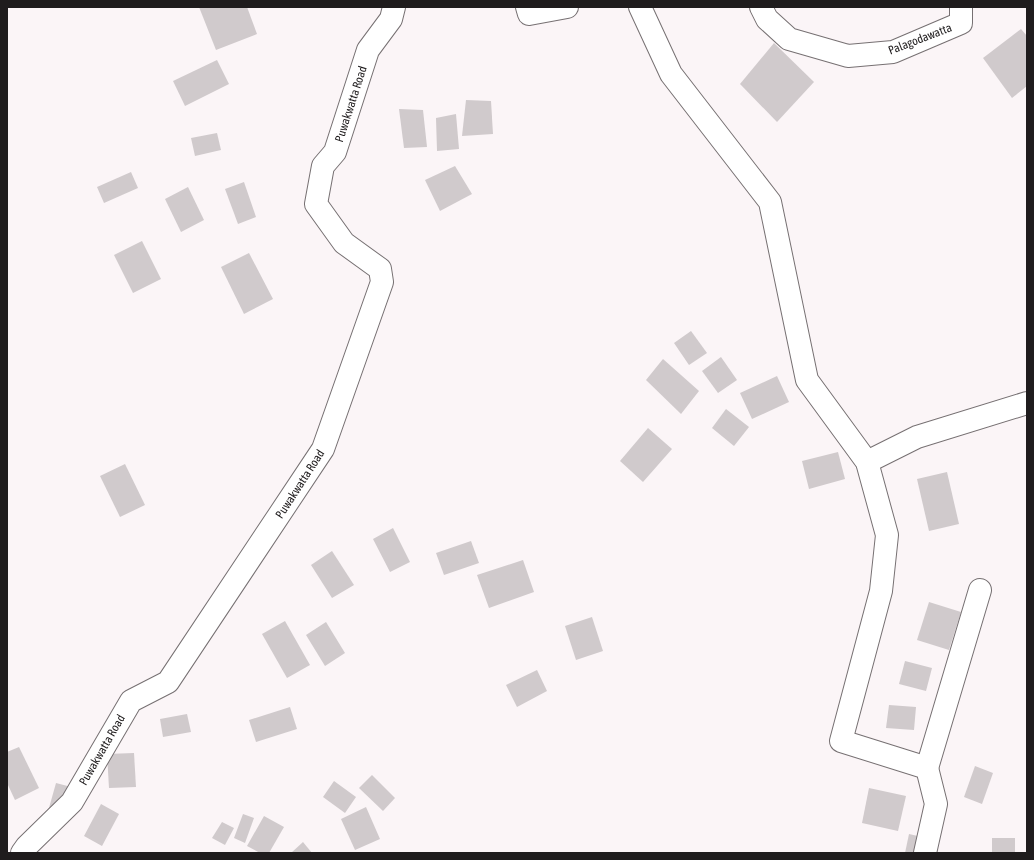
<svg xmlns="http://www.w3.org/2000/svg" width="1034" height="860" font-family="'Asap Condensed',sans-serif">
  <rect width="100%" height="100%" fill="#fbf5f7"/>
  <!-- building -->
  <g fill="#d0cacc">
    <polygon points="199,7 247,7 257,34 216,50"/>
    <polygon points="1021,29 1027,36 1027,86 1012,98 983,58"/>
    <polygon points="774,43 814,82 777,122 740,84"/>
    <polygon points="217,60 229,84 185,106 173,81"/>
    <polygon points="466,100 491,101 493,134 462,136"/>
    <polygon points="399,109 423,110 427,147 404,148"/>
    <polygon points="456,114 459,149 437,151 436,118"/>
    <polygon points="217,133 221,150 195,156 191,138"/>
    <polygon points="455,166 472,194 440,211 425,180"/>
    <polygon points="131,172 138,188 104,203 97,187"/>
    <polygon points="244,182 256,217 238,224 225,189"/>
    <polygon points="188,187 204,220 181,232 165,199"/>
    <polygon points="142,241 161,279 133,293 114,255"/>
    <polygon points="249,253 273,299 244,314 221,267"/>
    <polygon points="691,331 707,353 689,365 674,343"/>
    <polygon points="721,357 737,380 718,393 702,371"/>
    <polygon points="663,359 699,391 681,414 646,380"/>
    <polygon points="777,376 789,402 752,419 740,393"/>
    <polygon points="726,409 749,427 734,446 712,428"/>
    <polygon points="648,428 672,449 643,482 620,461"/>
    <polygon points="838,452 845,479 809,489 802,461"/>
    <polygon points="125,464 145,505 120,517 100,476"/>
    <polygon points="947,472 959,524 929,531 917,479"/>
    <polygon points="393,528 410,562 390,572 373,539"/>
    <polygon points="471,541 479,563 444,575 436,553"/>
    <polygon points="332,551 354,585 332,598 311,565"/>
    <polygon points="523,560 534,592 489,608 477,575"/>
    <polygon points="929,602 961,612 949,650 917,640"/>
    <polygon points="592,617 603,651 576,660 565,626"/>
    <polygon points="285,621 310,665 287,678 262,634"/>
    <polygon points="326,622 345,653 325,666 306,635"/>
    <polygon points="905,661 932,668 926,691 899,684"/>
    <polygon points="537,670 547,691 517,707 506,685"/>
    <polygon points="889,705 916,707 914,730 886,728"/>
    <polygon points="290,707 297,729 256,742 249,720"/>
    <polygon points="187,714 191,732 163,737 160,719"/>
    <polygon points="19,747 39,788 15,800 7,783 7,752"/>
    <polygon points="134,753 136,787 109,788 107,754"/>
    <polygon points="975,766 993,773 982,804 964,797"/>
    <polygon points="372,775 395,798 383,811 359,788"/>
    <polygon points="334,781 356,797 345,813 323,797"/>
    <polygon points="56,783 75,788 47,815"/>
    <polygon points="869,788 906,796 898,831 862,823"/>
    <polygon points="101,804 119,814 102,846 84,836"/>
    <polygon points="366,807 380,839 355,850 341,819"/>
    <polygon points="243,814 254,818 245,843 234,838"/>
    <polygon points="264,816 284,827 269,853 260,853 247,846"/>
    <polygon points="222,822 234,828 225,845 212,838"/>
    <polygon points="909,834 931,839 928,853 905,853"/>
    <rect x="992" y="838" width="23" height="15"/>
    <polygon points="303,842 312,853 291,853"/>
  </g>
  <g fill="none" stroke-linecap="round" stroke-linejoin="round">
    <defs>
      <g id="minor">
        <polyline points="527,7 529,14 567,7"/>
        <polyline points="640,7 671,74 770,202 807,380 867,462 887,535 881,591 841,741 927,768 936,804 925,853"/>
        <polyline points="761,7 767,19 789,39 848,56 893,52 961,23 961,7"/>
        <polyline points="867,462 917,437 1027,403"/>
        <polyline points="927,768 980,590"/>
        <polyline points="22,853 27,846 72,802 131,701 168,682 323,449 382,282 380,269 344,243 316,204 323,166 335,152 368,50 391,19 394,7"/>
      </g>
    </defs>
    <!-- minor casing -->
    <use href="#minor" stroke="#767072" stroke-width="24"/>
    <!-- minor -->
    <use href="#minor" stroke="#fff" stroke-width="22"/>
  </g>
  <g text-anchor="middle" dominant-baseline="central" stroke-width="3" stroke-linejoin="round" paint-order="stroke">
    <!-- street labels -->
    <g font-size="12" fill="#1f1c1d" stroke="#fff">
      <text transform="translate(920 39) rotate(-21)">Palagodawatta</text>
      <text transform="translate(351 104) rotate(-72)">Puwakwatta Road</text>
      <text transform="translate(300 484) rotate(-57)">Puwakwatta Road</text>
      <text transform="translate(102 750) rotate(-60)">Puwakwatta Road</text>
    </g>
  </g>
  <!-- border -->
  <rect width="1034" height="860" fill="none" stroke="#1f1c1d" stroke-width="16"/>
</svg>
